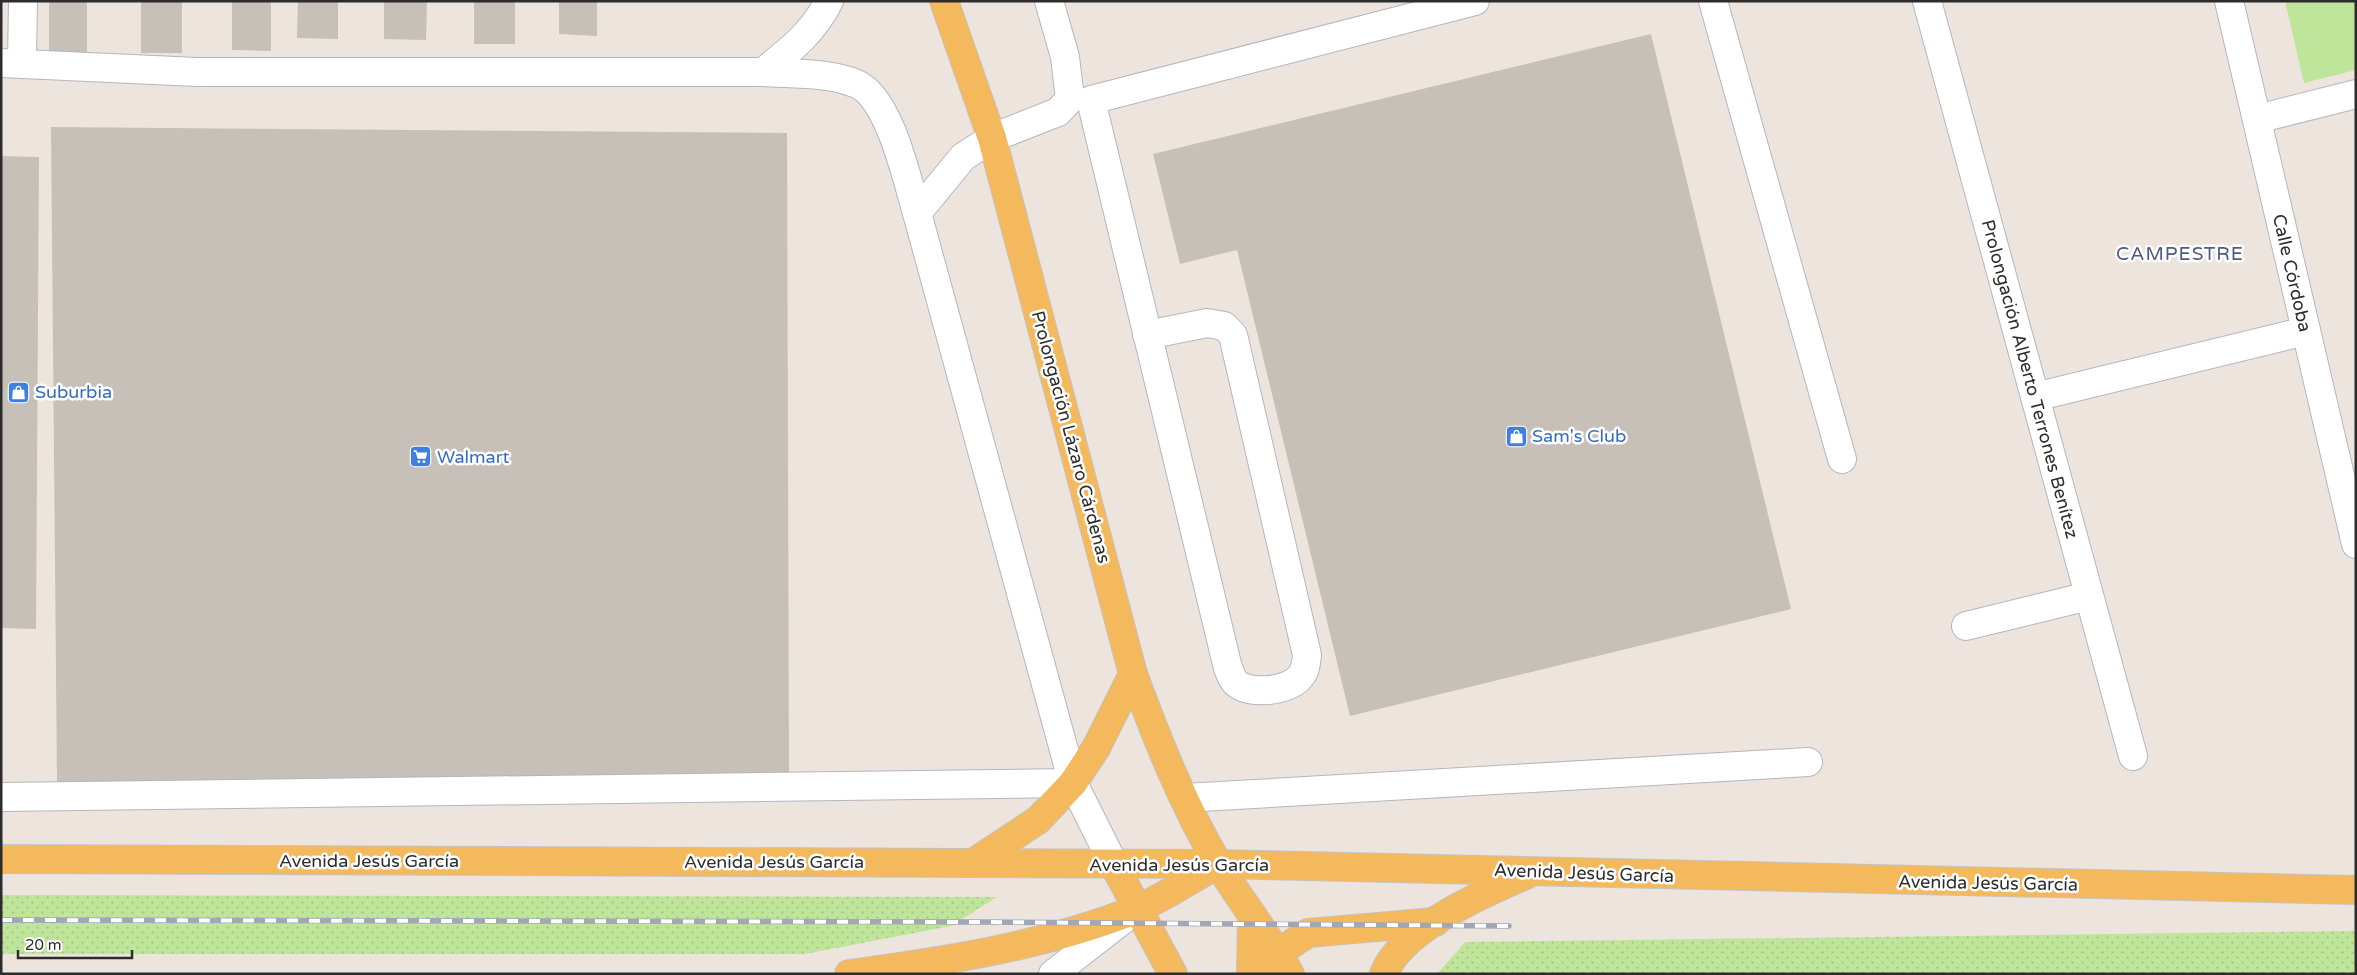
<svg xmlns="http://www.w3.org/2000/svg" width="2357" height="975" font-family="'Varela Round',sans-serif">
  <defs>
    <pattern id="grass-dots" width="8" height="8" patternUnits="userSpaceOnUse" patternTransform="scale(1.25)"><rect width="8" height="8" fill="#bfe59a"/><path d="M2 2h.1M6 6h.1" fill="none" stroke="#a4c585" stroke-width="1.8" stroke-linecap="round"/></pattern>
  </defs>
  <rect width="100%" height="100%" fill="#eee4de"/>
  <!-- grass -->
  <g fill="url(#grass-dots)">
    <polygon points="1,895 997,897 951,926 805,954 1,954"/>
    <polygon points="2356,931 2356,974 1437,974 1465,942"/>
  </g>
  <!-- park -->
  <polygon fill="#bfe59a" points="2285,1 2356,1 2356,70 2304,83"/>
  <!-- building -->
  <g fill="#c6c0b9">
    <polygon points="49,1 87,1 87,53 49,54"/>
    <rect x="141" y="1" width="41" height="52"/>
    <polygon points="232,1 271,1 271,51 232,50"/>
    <polygon points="298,1 338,1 338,39 297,38"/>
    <polygon points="384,1 427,1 426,40 384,39"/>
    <rect x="474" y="1" width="41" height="43"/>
    <polygon points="559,1 597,1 597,36 559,34"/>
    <polygon points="1651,34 1791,609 1350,716 1237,250 1180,264 1153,154"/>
    <polygon points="51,127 787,133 789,781 57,782"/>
    <polygon points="1,156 39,157 36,629 1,628"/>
  </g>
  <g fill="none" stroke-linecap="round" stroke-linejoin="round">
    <defs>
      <g id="minor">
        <polyline points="1713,1 1842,459"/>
        <polyline points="1927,1 2133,756"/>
        <polyline points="2229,1 2356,544"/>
        <path d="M1 63 197 72H763C793 74 829 72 857 84 890 99 907 180 917 213L1073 783 1114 865"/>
        <polyline points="22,63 23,1"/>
        <path d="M763 72C790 50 813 33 829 1"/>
        <polyline points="2257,119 2356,94"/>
        <polyline points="917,213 963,157 992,138 1058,112 1070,99 1065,57 1049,1"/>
        <path d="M1147 335 1207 323 1224 326 1233 335 1307 655C1306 663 1306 670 1300 677 1289 691 1248 696 1235 682 1230 676 1228 668 1226 660L1091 100 1475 1"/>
        <polyline points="2035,397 2306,331"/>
        <polyline points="1966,626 2089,596"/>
        <polyline points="1,797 1073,783"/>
        <polyline points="1184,798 1808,762"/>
        <polyline points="1053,974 1129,915"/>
      </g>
      <g id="major">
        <path d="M944 1 992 138 1133 674C1157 739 1182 802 1217 862 1240 900 1268 935 1290 974"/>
        <polyline points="1,859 1219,864 2356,890"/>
        <polyline points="973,863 1038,820 1073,783 1096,748 1133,674"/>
        <polyline points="1114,865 1173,974"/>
        <path d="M849 974C946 961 1044 946 1135 910 1162 899 1189 880 1215 866"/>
        <polyline points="1251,974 1252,915"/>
        <polyline points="1263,974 1278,953 1308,933 1435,922"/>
        <path d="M1384 974C1401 929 1484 893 1526 875"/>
      </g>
    </defs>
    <!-- minor casing -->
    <use href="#minor" stroke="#b2b6c0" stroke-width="30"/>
    <!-- major casing -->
    <use href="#major" stroke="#c4c4c4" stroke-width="30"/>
    <!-- minor -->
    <use href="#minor" stroke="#fff" stroke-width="28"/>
    <!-- major -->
    <use href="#major" stroke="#f4b95d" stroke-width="28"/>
    <defs>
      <polyline id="rail" points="1,920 977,922 1509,926"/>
    </defs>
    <!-- rail casing -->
    <use href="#rail" stroke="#a0a7b6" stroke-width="5.5"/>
    <!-- rail -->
    <use href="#rail" stroke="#fff" stroke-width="4" stroke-dasharray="11" stroke-linecap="butt"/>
  </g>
  <!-- icons -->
  <defs>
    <symbol id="shop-square" viewBox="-11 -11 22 22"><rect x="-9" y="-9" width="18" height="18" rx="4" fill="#3f7fe0" stroke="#fff"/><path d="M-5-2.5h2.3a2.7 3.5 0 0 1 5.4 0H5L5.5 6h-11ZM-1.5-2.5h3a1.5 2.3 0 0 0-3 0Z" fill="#fff"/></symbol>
    <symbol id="supermarket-square" viewBox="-11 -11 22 22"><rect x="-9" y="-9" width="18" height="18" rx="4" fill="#3f7fe0" stroke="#fff"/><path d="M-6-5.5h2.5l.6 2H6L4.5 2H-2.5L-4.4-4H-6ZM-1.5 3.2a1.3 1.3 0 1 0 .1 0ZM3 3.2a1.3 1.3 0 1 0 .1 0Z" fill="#fff"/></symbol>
  </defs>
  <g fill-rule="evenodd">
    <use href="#shop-square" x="6" y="380" width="25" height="25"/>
    <use href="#shop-square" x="1504" y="424" width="25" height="25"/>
    <use href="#supermarket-square" x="408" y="444" width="25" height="25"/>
  </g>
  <g text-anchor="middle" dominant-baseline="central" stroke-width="5" stroke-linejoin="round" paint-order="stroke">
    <!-- street labels -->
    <g font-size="18" fill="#2c2c2c" stroke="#fff">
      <text transform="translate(2292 273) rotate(77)">Calle Córdoba</text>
      <text transform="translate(2030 379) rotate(75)">Prolongación Alberto Terrones Benítez</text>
      <text transform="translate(1071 437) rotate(75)">Prolongación Lázaro Cárdenas</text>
      <text x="369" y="861">Avenida Jesús García</text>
      <text x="774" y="862">Avenida Jesús García</text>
      <text x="1179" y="865">Avenida Jesús García</text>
      <text transform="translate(1584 873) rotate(2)">Avenida Jesús García</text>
      <text transform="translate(1988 883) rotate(1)">Avenida Jesús García</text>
    </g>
    <!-- shop labels -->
    <g font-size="18" fill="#366cbe" stroke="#fff" text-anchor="start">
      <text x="35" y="392">Suburbia</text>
      <text x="1532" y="436">Sam's Club</text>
      <text x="437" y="457">Walmart</text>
    </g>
    <!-- neighbourhood labels -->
    <g font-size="19" letter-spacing="1" fill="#4b5c7e" stroke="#fff">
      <text x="2180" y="254">CAMPESTRE</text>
    </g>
  </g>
  <!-- border -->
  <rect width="2357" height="975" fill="none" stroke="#2c2c2c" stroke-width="5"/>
  <!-- scale -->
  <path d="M18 950v8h114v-8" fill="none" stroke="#2c2c2c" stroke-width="2.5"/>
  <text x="25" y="950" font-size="15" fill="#2c2c2c" stroke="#ffffff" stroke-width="4" paint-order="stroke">20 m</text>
</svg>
